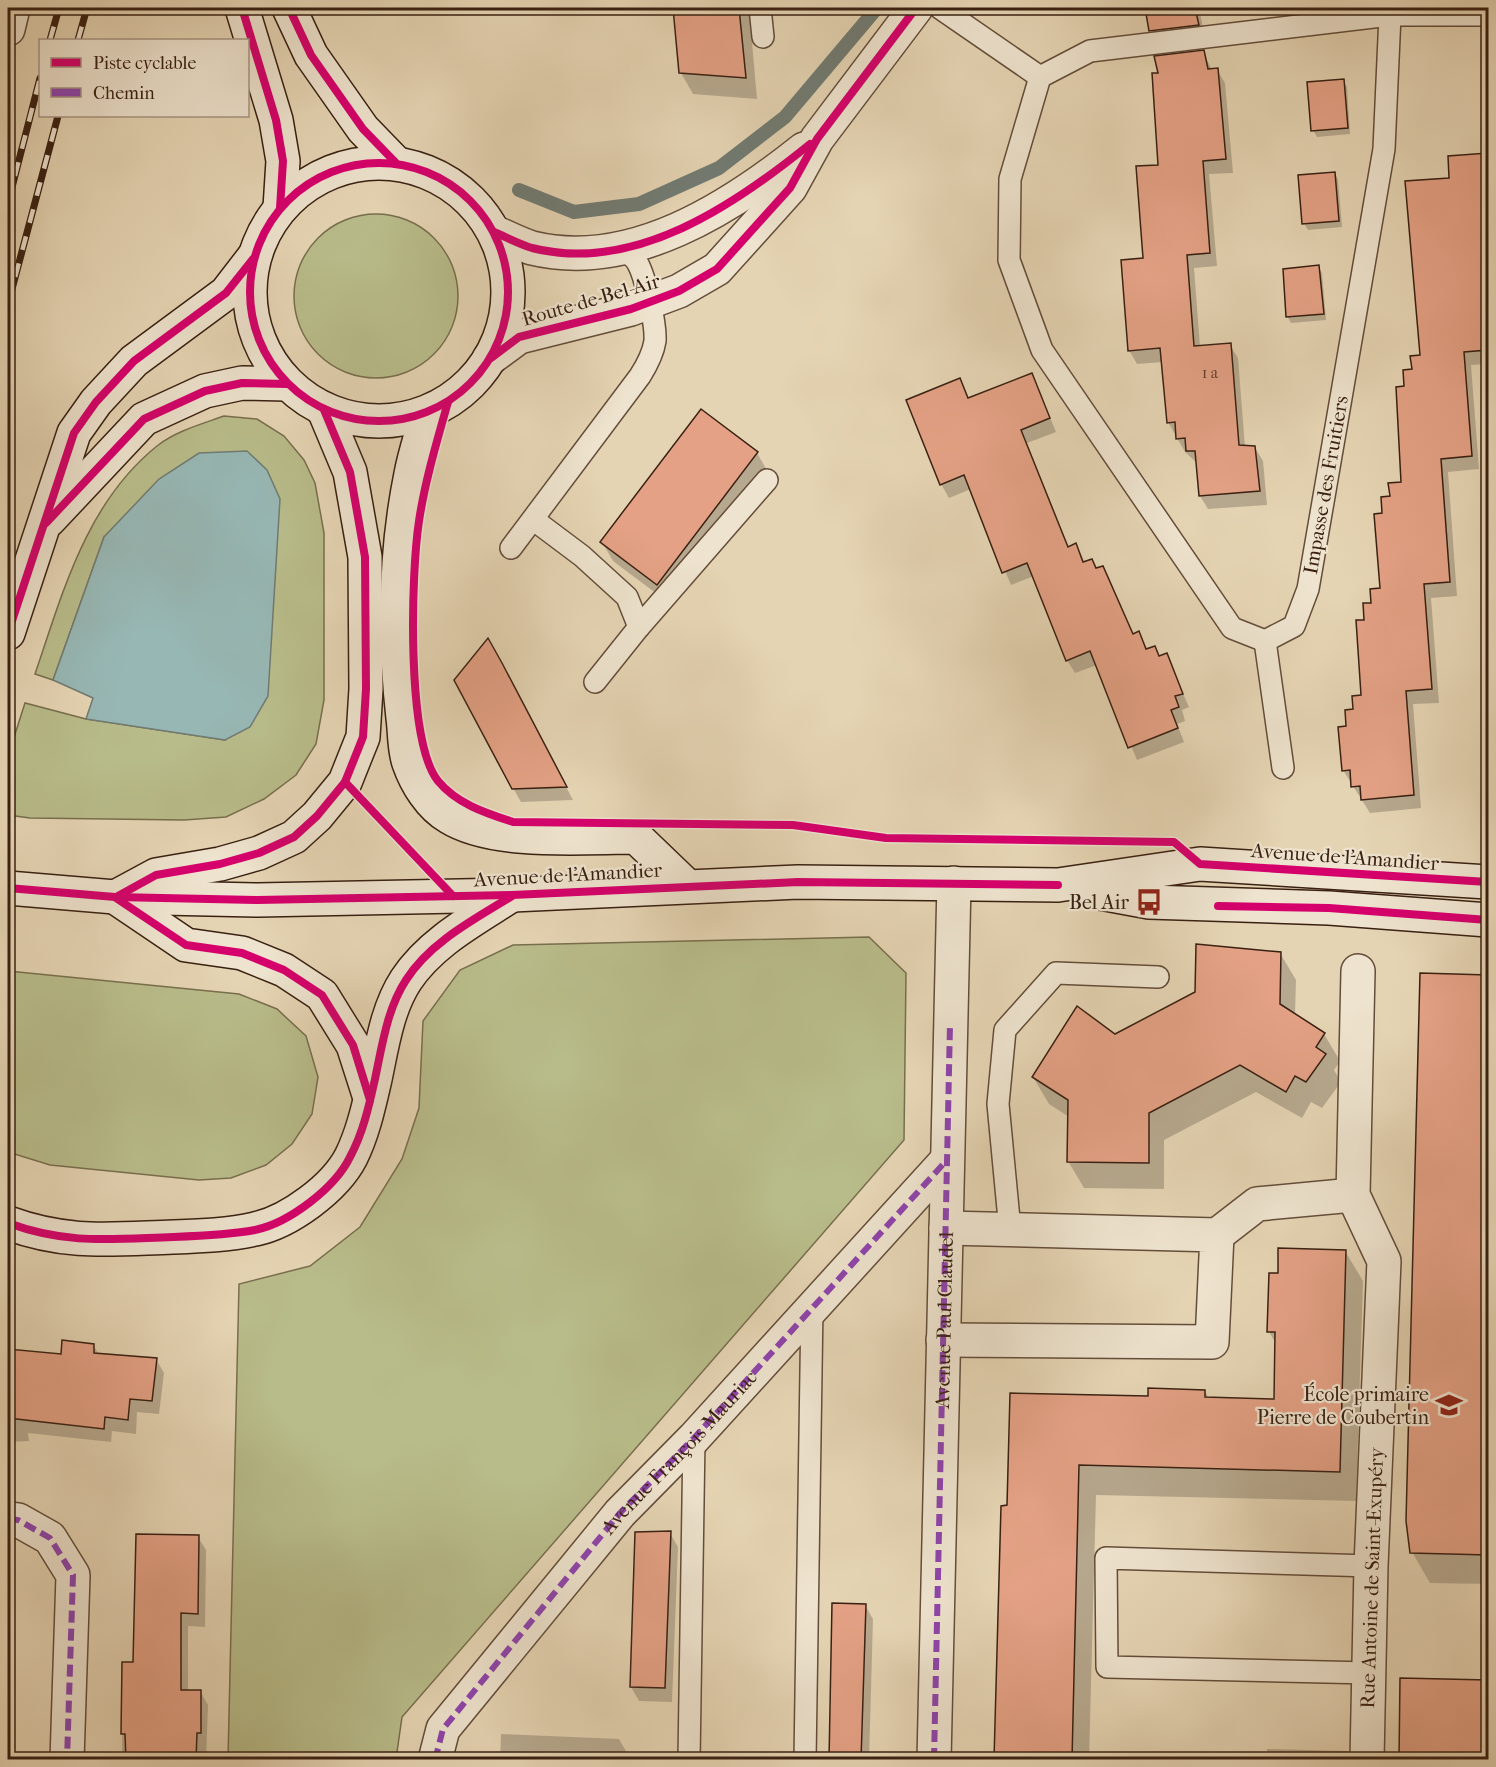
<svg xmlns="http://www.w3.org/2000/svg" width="1496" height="1767" font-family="'IM FELL French Canon',serif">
  <rect width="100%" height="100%" fill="#e5d4b3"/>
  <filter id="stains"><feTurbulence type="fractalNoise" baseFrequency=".00333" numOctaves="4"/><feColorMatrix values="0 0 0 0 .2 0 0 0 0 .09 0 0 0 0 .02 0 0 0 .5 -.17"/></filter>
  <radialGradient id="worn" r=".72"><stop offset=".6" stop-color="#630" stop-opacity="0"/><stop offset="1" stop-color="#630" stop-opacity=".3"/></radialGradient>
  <!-- green -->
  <g fill="#b8bc8a" stroke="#786e4e" stroke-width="1.5">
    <circle cx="376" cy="296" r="82"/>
    <path d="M224 416 257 419 284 436 304 460 315 483 324 533V700L316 744 296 775 264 799 226 817 184 820 30 818 8 815V756L25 703 86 719 225 740 104 537 53 680 35 674C63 592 86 503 157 446 176 431 202 424 224 416Z"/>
    <polygon points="869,937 906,973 904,1140 402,1717 396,1759 228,1759 239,1284 310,1266 360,1227 402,1159 419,1108 423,1021 460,970 513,945"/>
    <polygon points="8,971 239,994 277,1009 306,1036 318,1077 312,1114 292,1144 266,1165 231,1178 199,1180 50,1165 8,1152"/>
  </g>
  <!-- water -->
  <polygon fill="#97b7b4" stroke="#717b73" stroke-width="1.5" points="247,451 267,470 280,499 268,696 250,727 225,740 86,719 93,698 53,680 104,537 159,479 199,453"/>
  <!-- shadow -->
  <g fill="#0003">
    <polygon points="675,8 749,8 757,99 693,94 681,73"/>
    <polygon points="1146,8 1199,8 1205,38 1158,44 1151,30"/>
    <polygon points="1203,52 1212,70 1217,70 1225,83 1233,173 1209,174 1217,266 1194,268 1200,347 1230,345 1238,358 1245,447 1255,448 1263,461 1267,505 1208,509 1200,496 1198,464 1185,452 1168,422 1163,362 1137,364 1129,350 1160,166 1159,74"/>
    <polygon points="1343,81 1347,87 1350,134 1317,137 1313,130"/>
    <polygon points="1488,154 1488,364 1471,365 1479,469 1448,472 1457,596 1431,598 1439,703 1413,704 1421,808 1370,813 1343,770 1348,727 1363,696 1366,621 1382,590 1384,515 1402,483 1406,388 1422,357 1451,179 1449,158"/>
    <polygon points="1335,173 1338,180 1342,227 1308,230 1304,223"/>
    <polygon points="1318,267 1322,273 1326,320 1291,323 1287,316"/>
    <polygon points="1032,374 1056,432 1027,443 1069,548 1076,545 1085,563 1097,570 1103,567 1134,635 1138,633 1148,650 1159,658 1166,655 1189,707 1182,710 1185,721 1177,724 1184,742 1137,760 1097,665 1075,673 1067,660 1034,576 1011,585 971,489 949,498 941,484 959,380 969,399"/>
    <polygon points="757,453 768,472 669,603 613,561 602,542"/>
    <polygon points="495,653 573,800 521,802 513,788"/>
    <polygon points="1280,953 1296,980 1295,1015 1324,1034 1340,1061 1334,1070 1341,1082 1322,1108 1311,1102 1302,1118 1256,1092 1164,1140 1164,1189 1084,1188 1068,1161 1069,1117 1049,1104 1033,1077"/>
    <polygon points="1422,975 1488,976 1488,1584 1430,1583 1412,1552"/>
    <polygon points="1345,1251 1363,1281 1356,1501 1096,1495 1089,1760 996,1760 1009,1507 1150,1398 1205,1391 1209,1399 1276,1401 1277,1345 1269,1332 1279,1274"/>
    <polygon points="94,1346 99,1355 156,1359 164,1373 159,1414 137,1412 136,1434 112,1431 111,1442 28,1433 29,1441 8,1442 8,1352 62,1356"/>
    <polygon points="670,1533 678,1547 672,1702 639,1701 631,1687"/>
    <polygon points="198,1537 206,1550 205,1627 188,1626 188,1691 200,1691 208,1705 206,1760 122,1760 123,1663 135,1663"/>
    <polygon points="865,1605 873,1619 869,1760 830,1760"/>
    <polygon points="1402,1680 1488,1682 1488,1760 1386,1760 1387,1752 1400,1752"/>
    <polygon points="501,1734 619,1739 631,1760 500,1760"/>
    <polygon points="1267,1749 1348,1751 1352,1760 1267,1760"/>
  </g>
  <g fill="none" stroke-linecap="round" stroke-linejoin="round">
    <!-- stream -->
    <polyline stroke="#717b73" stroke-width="14" points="519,190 574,212 639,204 719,168 785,117 877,8"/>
  </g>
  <!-- building -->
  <g fill="#e4a185" stroke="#392012" stroke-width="1.5">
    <polygon points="673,8 739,8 746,78 679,73"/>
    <polygon points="1145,8 1195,8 1199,25 1149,31"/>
    <polygon points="1204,50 1208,69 1218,68 1226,159 1203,161 1210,253 1187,255 1194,346 1231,343 1239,445 1255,446 1260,491 1199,496 1195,451 1186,451 1185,438 1176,439 1175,422 1167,423 1160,348 1128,351 1121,260 1143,258 1136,166 1158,165 1152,73 1158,73 1154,56"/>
    <polygon points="1344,79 1348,128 1311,131 1307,82"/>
    <polygon points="1488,153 1488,244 1482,245 1488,350 1464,352 1472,456 1441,459 1450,582 1424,584 1432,689 1406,691 1414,795 1361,800 1360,786 1351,787 1350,770 1342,771 1338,727 1346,726 1345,710 1353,709 1352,696 1361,695 1356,620 1364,620 1363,603 1371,603 1370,589 1380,588 1374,514 1382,513 1381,497 1390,496 1388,483 1401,482 1396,387 1404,386 1403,370 1412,369 1410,356 1420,355 1405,181 1449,178 1448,156"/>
    <polygon points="1335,172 1339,221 1302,224 1298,175"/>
    <polygon points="1319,265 1324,314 1286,317 1283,269"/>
    <polygon points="1032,373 1050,418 1021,430 1068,547 1076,543 1083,562 1092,559 1096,568 1103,566 1133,634 1139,631 1146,649 1155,646 1159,656 1167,653 1183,694 1175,696 1179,707 1171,710 1178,728 1128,748 1090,651 1066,661 1027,563 1002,573 964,475 940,485 906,400 960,378 968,398"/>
    <polygon points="701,409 758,452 657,585 600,542"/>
    <polygon points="488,638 502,663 567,787 512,789 454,680"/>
    <polygon points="1196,944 1281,952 1280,1004 1325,1033 1316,1047 1326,1054 1306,1082 1295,1076 1286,1092 1240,1065 1149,1113 1149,1163 1067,1162 1068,1100 1032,1077 1077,1006 1115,1034 1195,992"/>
    <polygon points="1420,973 1488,975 1488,1555 1410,1553 1406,1521"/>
    <polygon points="1278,1248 1346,1250 1340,1472 1079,1465 1072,1760 994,1760 1001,1506 1007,1505 1010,1393 1148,1396 1148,1388 1205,1390 1205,1397 1274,1399 1275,1332 1267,1332 1269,1273 1278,1273"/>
    <polygon points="62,1340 94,1344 94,1353 157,1358 152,1401 130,1399 128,1420 105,1417 104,1429 8,1418 8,1349 61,1354"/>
    <polygon points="671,1531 665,1688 630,1687 635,1532"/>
    <polygon points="136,1534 199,1535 198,1614 181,1613 181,1690 201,1690 201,1733 197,1733 196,1760 126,1760 125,1734 121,1734 122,1662 133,1662"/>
    <polygon points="832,1603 866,1604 861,1760 829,1760"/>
    <polygon points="1400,1678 1488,1680 1488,1760 1399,1760"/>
  </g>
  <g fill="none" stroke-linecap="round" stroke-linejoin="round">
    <defs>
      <g id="lane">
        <polyline points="760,8 763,37"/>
        <polyline points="940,8 1040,77"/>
        <polygon points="1390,15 1384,149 1308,589 1294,626 1265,641 1232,628 1042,350 1009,260 1010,179 1040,77 1090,51"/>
        <polyline points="1390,15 1488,15"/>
        <polyline points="534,520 582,556 627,597 639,627 595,682"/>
        <path d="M511 548 640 376C647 365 653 354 655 341 656 325 645 270 634 258 630 254 623 251 618 248"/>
        <polyline points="639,627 767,480"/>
        <polyline points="1265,641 1283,768"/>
        <polyline points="1010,1230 998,1104 1005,1030 1056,973 1158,977"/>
        <polyline points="1370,1673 1107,1667 1106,1558 1371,1566"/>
        <polyline points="689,1760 694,1438"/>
        <polyline points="805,1760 812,1306"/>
      </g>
      <g id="street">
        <polyline points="8,29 13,8"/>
        <path d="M494 232C506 237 519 244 532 248 631 272 730 208 804 149"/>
        <polyline points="489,359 519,337 631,309 679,291 717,269 790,188 817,139 916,8"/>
        <polyline points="1358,971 1353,1195 1384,1261 1371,1566 1367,1760"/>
        <polyline points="1217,1235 1257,1204 1353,1195"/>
        <polyline points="943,1340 1212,1342 1217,1235 946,1228"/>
        <polyline points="8,1519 18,1520 50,1538 73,1575 67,1760"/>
        <path id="s1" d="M435 1760 443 1729 620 1513 694 1438 947 1160"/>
        <path id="s2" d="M934 1760 954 883"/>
      </g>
      <g id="secondary">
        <polyline points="242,8 276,120 283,161 280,208"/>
        <polyline points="289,8 311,55 363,129 396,163"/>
        <circle cx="379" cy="292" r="129"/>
        <path d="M427 413C422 433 415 453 411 474 395 553 394 638 403 718 405 732 404 750 409 763 416 783 430 806 449 817 494 845 583 837 636 837L687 886"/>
        <polyline points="49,520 144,419 205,391 242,383 287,384"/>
        <polyline points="8,633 74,433 96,402 134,361 226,293 253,258"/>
        <polyline points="8,888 115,897 258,900 512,895 798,882 1058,885 1200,864 1488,882"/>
        <polyline points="1084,890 1149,902 1329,908 1488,920"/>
        <polyline points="119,895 156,875 220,864 259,853 294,837 317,816 345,782 363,737 366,689 365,557 350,472 324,410"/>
        <polyline points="115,897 186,945 242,953 284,970 322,995 353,1045 370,1098"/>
        <path d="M8 1223C68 1245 111 1239 173 1237 200 1236 229 1235 255 1229 289 1222 335 1188 351 1157 363 1133 369 1105 375 1079 382 1046 387 1009 406 980 431 942 475 919 512 895"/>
      </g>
    </defs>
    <!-- lane casing -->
    <use href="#lane" stroke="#644d3a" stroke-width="24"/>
    <!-- street casing -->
    <use href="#street" stroke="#644d3a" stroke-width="36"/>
    <!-- secondary casing -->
    <use href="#secondary" stroke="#392012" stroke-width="36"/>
    <!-- lane -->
    <use href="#lane" stroke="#eee3ce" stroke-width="21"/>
    <!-- street -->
    <use href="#street" stroke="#eee3ce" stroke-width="33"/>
    <!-- secondary -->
    <use href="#secondary" stroke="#eee3ce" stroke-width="33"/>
    <defs>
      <g id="rail">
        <polyline points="50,40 59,8"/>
        <polyline points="78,40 87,8"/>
        <polyline points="8,203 40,78"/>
        <polyline points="8,304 58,116"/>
      </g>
    </defs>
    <!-- rail casing -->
    <use href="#rail" stroke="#392012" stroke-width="7"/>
    <!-- rail -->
    <use href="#rail" stroke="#eee3ce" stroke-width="4.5" stroke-dasharray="14" stroke-linecap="butt"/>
    <!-- quiet -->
    <g stroke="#8e44ad" stroke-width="6" stroke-dasharray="12 6" stroke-linecap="butt">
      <polyline points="8,1519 18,1520 50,1538 73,1575 67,1760"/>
      <polyline points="435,1760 443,1729 620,1513 694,1438 947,1160"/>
      <polyline points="934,1760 950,1024"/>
    </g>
    <defs>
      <g id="cycleway">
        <polyline points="242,8 276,120 283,161 280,208"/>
        <polyline points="289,8 311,55 363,129 396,163"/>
        <circle cx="379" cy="292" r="129"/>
        <path d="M494 232C506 237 519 244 532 248 634 274 735 205 810 144"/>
        <polyline points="491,358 519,337 631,309 679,291 717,269 790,188 817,139 916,8"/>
        <path d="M448 402C437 441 425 481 419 521 411 573 406 741 438 781 457 804 486 813 513 822L793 825 886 838 1174 842 1200 864 1488 882"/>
        <polyline points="46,523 144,419 205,391 242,383 287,384"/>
        <polyline points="8,633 74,433 96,402 134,361 226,293 253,259"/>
        <polyline points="345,782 453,896"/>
        <polyline points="8,888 115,897 258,900 512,895 798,882 1058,885"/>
        <polyline points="118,896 156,875 220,864 259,853 294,837 317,816 345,782 363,737 366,689 365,557 350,472 324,410"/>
        <polyline points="116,898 186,945 242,953 284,970 322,995 353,1045 370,1100"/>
        <polyline points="1218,906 1329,908 1488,920"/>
        <path d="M8 1223C68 1245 111 1239 173 1237 200 1236 228 1235 255 1230 289 1223 335 1188 350 1157 363 1133 369 1106 375 1079 382 1046 387 1009 406 980 430 942 475 919 512 896"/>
      </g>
    </defs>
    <!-- cycleway casing -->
    <use href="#cycleway" stroke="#eee3ce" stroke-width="11"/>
    <!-- cycleway -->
    <use href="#cycleway" stroke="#d6006c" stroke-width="8"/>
  </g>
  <!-- icons -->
  <defs>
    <symbol id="bus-bare" viewBox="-9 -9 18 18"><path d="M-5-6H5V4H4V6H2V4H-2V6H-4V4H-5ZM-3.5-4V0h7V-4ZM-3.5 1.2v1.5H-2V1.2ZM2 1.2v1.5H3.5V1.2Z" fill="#8f2418" stroke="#eee3ce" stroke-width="2.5" paint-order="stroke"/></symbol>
    <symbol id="school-bare" viewBox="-9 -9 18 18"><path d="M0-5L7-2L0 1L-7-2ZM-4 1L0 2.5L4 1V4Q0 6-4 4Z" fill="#8f2418" stroke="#eee3ce" stroke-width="2.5" paint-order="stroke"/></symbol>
  </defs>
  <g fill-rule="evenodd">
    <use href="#bus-bare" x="1130" y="883" width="38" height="38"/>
    <use href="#school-bare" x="1430" y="1386" width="38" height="38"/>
  </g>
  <g text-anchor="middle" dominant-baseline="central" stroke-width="4.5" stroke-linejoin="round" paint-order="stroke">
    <!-- number labels -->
    <g font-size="16" fill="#64402f">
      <text x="1210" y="372">1 a</text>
    </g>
    <!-- street labels -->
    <g font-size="20" fill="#392012" stroke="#eee3ce">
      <text transform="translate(591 300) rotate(-16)">Route de Bel-Air</text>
      <text transform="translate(1326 485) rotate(-80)">Impasse des Fruitiers</text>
      <text transform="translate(1345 857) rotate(4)">Avenue de l'Amandier</text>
      <text transform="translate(568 875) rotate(-3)">Avenue de l'Amandier</text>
      <text stroke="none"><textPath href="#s2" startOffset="440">Avenue Paul Claudel</textPath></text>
      <text stroke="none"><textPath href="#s1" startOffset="396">Avenue François Mauriac</textPath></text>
      <text transform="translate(1372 1578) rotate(-88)">Rue Antoine de Saint-Exupéry</text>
    </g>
    <!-- poi labels -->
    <g font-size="20" fill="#392012" stroke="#eee3ce" text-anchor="end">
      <text x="1129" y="902">Bel Air</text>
      <text x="1429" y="1394">École primaire<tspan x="1429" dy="23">Pierre de Coubertin</tspan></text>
    </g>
  </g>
  <!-- margin -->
  <rect width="1496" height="1767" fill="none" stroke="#e5d4b3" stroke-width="30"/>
  <rect x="9" y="9" width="1478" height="1749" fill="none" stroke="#392012" stroke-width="3"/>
  <rect x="15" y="15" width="1466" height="1737" fill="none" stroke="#392012" stroke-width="1.5"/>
  <!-- legend -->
  <rect x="39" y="39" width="210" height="78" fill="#eee3ce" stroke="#a69583" stroke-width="1.5"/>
  <rect x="51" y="58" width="30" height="9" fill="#d6006c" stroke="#a69583" stroke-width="1.5"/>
  <text x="93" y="69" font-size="18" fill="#392012">Piste cyclable</text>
  <rect x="51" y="88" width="30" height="9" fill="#8e44ad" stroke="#a69583" stroke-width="1.5"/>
  <text x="93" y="99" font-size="18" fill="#392012">Chemin</text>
  <rect width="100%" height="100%" filter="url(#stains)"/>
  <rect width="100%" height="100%" fill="url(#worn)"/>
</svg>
